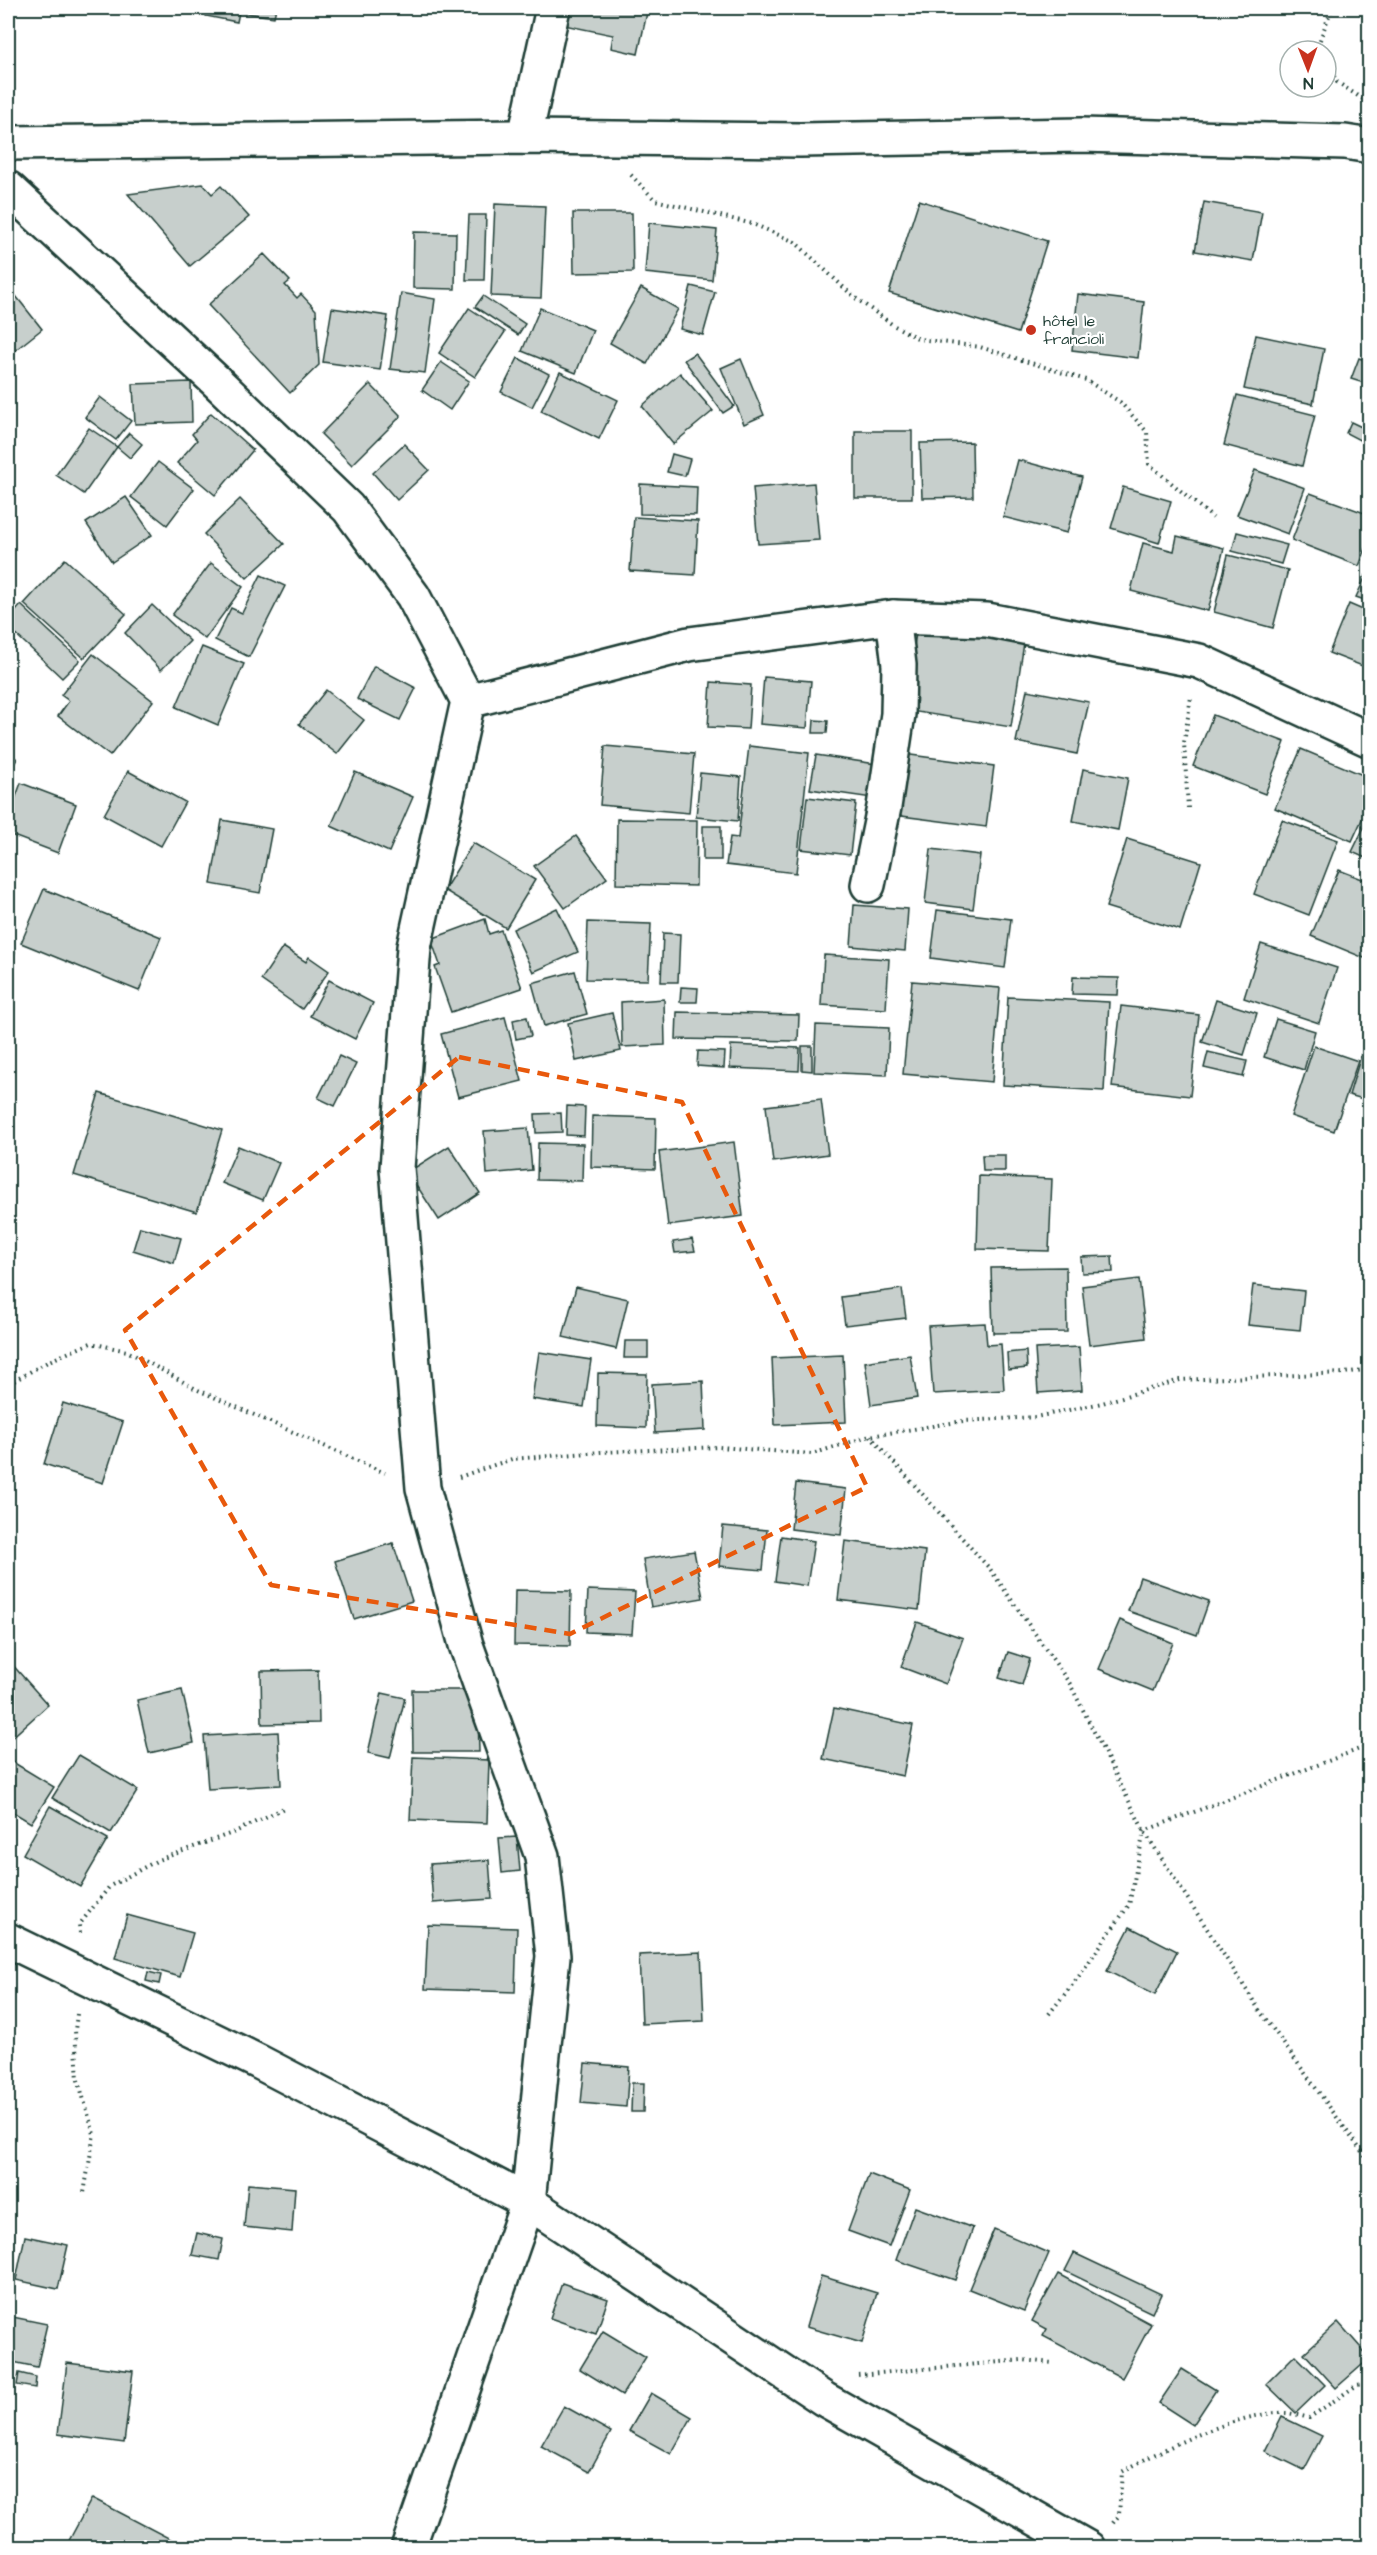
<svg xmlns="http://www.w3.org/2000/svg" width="1377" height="2555" font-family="'Architects Daughter',sans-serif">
  <rect width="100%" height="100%" fill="#fff"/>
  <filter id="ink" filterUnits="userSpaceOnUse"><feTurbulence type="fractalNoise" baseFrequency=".0167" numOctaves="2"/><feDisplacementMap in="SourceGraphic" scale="12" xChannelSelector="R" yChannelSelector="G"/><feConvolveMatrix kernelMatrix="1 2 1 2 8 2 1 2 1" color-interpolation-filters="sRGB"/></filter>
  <g filter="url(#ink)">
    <!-- building -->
    <g fill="#c7cfcc" stroke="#1f3d34" stroke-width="1.5">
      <polygon points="207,8 276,8 274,17 239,12 237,22 206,16"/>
      <polygon points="568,8 648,8 638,54 611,48 613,35 564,25"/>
      <polygon points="1055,8 1118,8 1118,9 1055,13"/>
      <polygon points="203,184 212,194 221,186 249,217 190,266 128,194"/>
      <polygon points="919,200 1047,241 1018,333 889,293"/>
      <polygon points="1204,202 1262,212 1253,261 1195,251"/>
      <polygon points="495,204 545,206 541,298 491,296"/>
      <polygon points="573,213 632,213 633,272 574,273"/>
      <polygon points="469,215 486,215 484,280 466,280"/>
      <polygon points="649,223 717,230 712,280 645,273"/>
      <polygon points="414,232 456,233 455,289 413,288"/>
      <polygon points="264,254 290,281 285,285 297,298 301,294 316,310 319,365 290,393 208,305"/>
      <polygon points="8,286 42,329 8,356"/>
      <polygon points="691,286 715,292 703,335 680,329"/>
      <polygon points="641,288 678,309 647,364 610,343"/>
      <polygon points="401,293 435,299 425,373 390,369"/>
      <polygon points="1078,294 1144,302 1138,358 1072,350"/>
      <polygon points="483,296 525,324 518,335 475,307"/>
      <polygon points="332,308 388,316 380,370 323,362"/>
      <polygon points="469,308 505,332 475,377 439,353"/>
      <polygon points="540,308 593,330 576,373 522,351"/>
      <polygon points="1256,335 1324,349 1313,404 1244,389"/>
      <polygon points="695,353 734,406 723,413 684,360"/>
      <polygon points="518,358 549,374 532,407 501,392"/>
      <polygon points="1359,358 1370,362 1370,385 1351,379"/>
      <polygon points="741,359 764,415 744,424 721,368"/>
      <polygon points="441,362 469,381 450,410 422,390"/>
      <polygon points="560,372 618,400 599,439 541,411"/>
      <polygon points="680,373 713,411 673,444 642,406"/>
      <polygon points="191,382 192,422 135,424 133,384"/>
      <polygon points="370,384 401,416 352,465 321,434"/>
      <polygon points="1237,395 1315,415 1302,466 1224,445"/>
      <polygon points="100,397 131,421 116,440 85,417"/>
      <polygon points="211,413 253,450 215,495 177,463 197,440 192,434"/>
      <polygon points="1351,422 1370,431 1367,444 1346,433"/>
      <polygon points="89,428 117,447 84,494 56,475"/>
      <rect x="855" y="431" width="57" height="67"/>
      <polygon points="129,433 142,444 130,458 117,447"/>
      <polygon points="972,442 973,497 922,498 920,443"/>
      <polygon points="404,444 429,470 397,500 373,473"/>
      <polygon points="672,454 690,459 685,476 667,472"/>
      <polygon points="1018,460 1082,477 1067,533 1003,517"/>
      <polygon points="158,462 194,489 167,525 131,497"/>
      <polygon points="1255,470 1305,488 1288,534 1237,515"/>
      <polygon points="814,483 819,540 758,544 753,488"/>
      <polygon points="640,484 697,487 696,515 640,514"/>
      <polygon points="1123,487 1171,501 1159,543 1111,528"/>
      <polygon points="1310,493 1370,515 1370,539 1359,566 1292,540"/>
      <polygon points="126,497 152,535 112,562 86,523"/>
      <polygon points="240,499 284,544 247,578 204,534"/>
      <polygon points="634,517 698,521 695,575 630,571"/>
      <polygon points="1237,532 1287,545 1281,564 1232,551"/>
      <polygon points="1177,536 1224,548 1208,611 1131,591 1143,543 1174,551"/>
      <polygon points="1228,555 1288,570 1273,628 1214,612"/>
      <polygon points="65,559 126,614 84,658 24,604"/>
      <polygon points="211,563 243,587 205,639 172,615"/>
      <polygon points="1370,567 1370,602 1356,597"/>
      <polygon points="261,575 285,586 249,657 215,640 231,608 242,613"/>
      <polygon points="1349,604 1370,613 1370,669 1329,653"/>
      <polygon points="21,605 80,660 62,678 8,627 8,620"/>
      <polygon points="152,605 190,641 161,670 125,633"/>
      <polygon points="917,627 1024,643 1011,727 904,710"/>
      <polygon points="202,647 244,664 218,725 176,707"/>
      <polygon points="93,654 153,701 110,756 58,716 69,701 61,695"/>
      <polygon points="374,666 416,688 400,720 357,699"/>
      <polygon points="764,677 811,681 807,728 760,724"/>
      <polygon points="711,682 751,685 748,729 708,727"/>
      <polygon points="326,690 364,720 337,754 299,724"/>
      <polygon points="1027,690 1089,702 1077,754 1016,742"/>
      <polygon points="1213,715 1285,742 1265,794 1193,766"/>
      <polygon points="814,720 828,721 827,733 813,733"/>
      <polygon points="605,746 694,754 689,813 600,805"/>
      <polygon points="749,746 809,753 796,873 726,865 730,837 738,838"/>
      <polygon points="1301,749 1370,778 1370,802 1352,841 1275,808"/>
      <polygon points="8,752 17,759 8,774"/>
      <polygon points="903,754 994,766 986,827 894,815"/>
      <polygon points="816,755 876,764 872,798 810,789"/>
      <polygon points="1083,769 1128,778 1118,830 1073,821"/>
      <polygon points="128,771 185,802 161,846 104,815"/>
      <polygon points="355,772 413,797 389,852 331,826"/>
      <polygon points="700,773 741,777 738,821 696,817"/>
      <polygon points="21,783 76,804 58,853 8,834 8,818"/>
      <polygon points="807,797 856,803 850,855 801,849"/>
      <polygon points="1370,815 1370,860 1352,852"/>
      <polygon points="617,819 697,820 696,886 616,884"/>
      <polygon points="222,820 272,829 260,893 211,884"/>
      <polygon points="1282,820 1338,840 1309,915 1254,894"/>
      <rect x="703" y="826" width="18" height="34"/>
      <polygon points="576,836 607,878 565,908 534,866"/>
      <polygon points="1127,839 1201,862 1180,930 1106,907"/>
      <polygon points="473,843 535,880 506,928 444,890"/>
      <polygon points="931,849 980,855 973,909 925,903"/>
      <polygon points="1339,870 1370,882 1369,960 1311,936"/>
      <polygon points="44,889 161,937 139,991 21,943"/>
      <polygon points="854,905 908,909 905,951 851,946"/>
      <polygon points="557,908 578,952 533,972 513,929"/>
      <polygon points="937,910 1011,919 1005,968 931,958"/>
      <polygon points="485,919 489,934 501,930 522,988 451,1012 435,967 440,965 431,939"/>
      <polygon points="588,922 651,924 648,980 586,979"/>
      <polygon points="663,933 680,934 678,982 661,982"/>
      <polygon points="1261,944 1337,968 1319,1023 1244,998"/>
      <polygon points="283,947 306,962 309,957 329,971 302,1009 261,980"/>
      <polygon points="8,950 15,953 8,971"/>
      <polygon points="824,955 889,959 886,1009 821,1005"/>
      <polygon points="575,971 587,1014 544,1026 532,983"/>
      <polygon points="1073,977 1119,978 1118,995 1072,994"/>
      <polygon points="329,980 373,1003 355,1039 310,1016"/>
      <polygon points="912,981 1000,988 992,1082 903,1074"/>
      <polygon points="681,987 698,988 697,1002 680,1002"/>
      <polygon points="1008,997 1109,1002 1104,1091 1003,1085"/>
      <polygon points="664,999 665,1045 622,1047 621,1002"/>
      <polygon points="1216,1000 1257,1013 1244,1055 1202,1042"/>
      <polygon points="1121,1006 1199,1015 1190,1096 1112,1087"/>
      <polygon points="677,1012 799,1015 798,1041 676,1039"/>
      <polygon points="612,1013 621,1051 576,1061 568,1023"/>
      <polygon points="505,1017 522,1081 458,1097 441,1034"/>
      <polygon points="527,1017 531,1036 516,1039 513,1020"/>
      <polygon points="1276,1019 1315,1031 1304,1070 1264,1057"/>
      <polygon points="816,1025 889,1028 887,1075 814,1072"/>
      <polygon points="731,1045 800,1048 799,1071 730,1068"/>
      <polygon points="802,1046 812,1046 812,1071 802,1070"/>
      <polygon points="1314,1046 1358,1061 1334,1131 1291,1116"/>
      <polygon points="1363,1049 1370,1052 1370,1101 1349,1095"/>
      <polygon points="698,1051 725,1052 724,1068 697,1066"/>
      <polygon points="1208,1052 1247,1061 1243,1077 1204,1068"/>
      <polygon points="339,1056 356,1064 335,1106 318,1098"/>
      <polygon points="99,1093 222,1130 197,1212 74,1175"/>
      <polygon points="821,1099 828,1154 773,1162 766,1106"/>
      <polygon points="567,1106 585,1107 584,1136 566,1135"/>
      <polygon points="561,1113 562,1132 536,1133 535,1114"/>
      <polygon points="592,1116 656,1118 655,1169 591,1167"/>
      <polygon points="528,1128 532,1170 487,1174 484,1131"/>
      <polygon points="734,1142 743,1216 668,1226 659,1152"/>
      <polygon points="538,1143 583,1144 582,1181 537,1180"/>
      <polygon points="238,1146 279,1163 263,1200 222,1183"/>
      <polygon points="449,1146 480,1193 439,1220 408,1172"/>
      <polygon points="982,1155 1005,1155 1005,1171 983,1171"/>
      <polygon points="979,1176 1052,1179 1049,1251 977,1249"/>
      <polygon points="140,1227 181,1238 174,1263 133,1250"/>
      <polygon points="692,1239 695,1251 675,1253 673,1242"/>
      <polygon points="1112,1256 1113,1272 1082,1273 1081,1257"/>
      <polygon points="1066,1267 1067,1332 993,1333 991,1268"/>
      <polygon points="1139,1279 1146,1338 1089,1345 1082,1286"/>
      <polygon points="1253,1285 1304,1291 1300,1330 1248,1325"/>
      <polygon points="576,1287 628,1299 616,1349 563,1337"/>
      <polygon points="902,1289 906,1318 845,1325 841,1297"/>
      <polygon points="985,1323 987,1345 1001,1344 1004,1390 933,1394 928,1326"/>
      <polygon points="625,1341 648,1341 648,1358 624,1358"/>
      <polygon points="1079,1347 1082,1390 1038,1393 1035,1349"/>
      <polygon points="1026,1351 1027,1368 1008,1370 1007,1353"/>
      <polygon points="539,1352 591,1360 584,1407 532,1399"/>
      <polygon points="843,1355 846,1422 775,1425 772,1358"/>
      <polygon points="910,1355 917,1398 871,1405 865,1362"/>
      <polygon points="598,1373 647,1374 646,1428 597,1426"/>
      <polygon points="703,1381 705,1430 655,1433 652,1384"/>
      <polygon points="63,1403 123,1422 103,1483 44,1464"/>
      <polygon points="796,1483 846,1489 841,1535 791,1529"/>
      <polygon points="723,1526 767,1530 763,1570 719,1566"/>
      <polygon points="781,1536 814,1541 807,1586 775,1581"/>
      <polygon points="845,1541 925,1551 919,1610 838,1600"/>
      <polygon points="393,1543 412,1601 354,1619 335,1561"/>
      <polygon points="694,1551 703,1598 651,1607 643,1559"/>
      <polygon points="1140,1577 1209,1601 1197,1635 1128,1611"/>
      <polygon points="515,1590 571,1591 570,1646 514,1645"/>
      <polygon points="588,1590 635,1592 632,1634 586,1632"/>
      <polygon points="1120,1620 1173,1643 1153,1691 1099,1669"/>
      <polygon points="917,1622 963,1638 946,1684 901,1667"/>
      <polygon points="1008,1652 1030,1659 1022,1685 999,1678"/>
      <polygon points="10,1662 48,1705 9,1740 8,1664"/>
      <polygon points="318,1670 319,1723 262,1724 261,1671"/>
      <polygon points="182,1690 194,1743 149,1753 137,1700"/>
      <polygon points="412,1690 462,1690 478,1712 479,1752 413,1752"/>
      <polygon points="382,1693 405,1698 390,1758 368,1753"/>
      <polygon points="834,1708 913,1725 903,1776 823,1759"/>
      <polygon points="278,1732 281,1785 208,1789 204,1736"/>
      <polygon points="79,1755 138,1790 111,1833 52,1798"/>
      <polygon points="413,1757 489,1760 487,1823 410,1820"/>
      <polygon points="11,1761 54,1787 31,1823 8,1809 8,1767"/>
      <polygon points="50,1806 108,1839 80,1887 23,1854"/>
      <polygon points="517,1837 520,1871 502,1873 499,1838"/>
      <polygon points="1370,1850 1370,1880 1362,1878"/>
      <polygon points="489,1860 492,1899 433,1903 430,1864"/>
      <polygon points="1367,1883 1370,1884 1370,1899 1362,1897"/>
      <polygon points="127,1915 193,1933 180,1977 115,1958"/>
      <polygon points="428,1925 517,1928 515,1992 425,1989"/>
      <polygon points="1130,1927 1177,1951 1155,1995 1107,1971"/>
      <polygon points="701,1952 704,2021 642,2024 639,1955"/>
      <polygon points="148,1972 161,1975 159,1984 146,1981"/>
      <polygon points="585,2063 629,2067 626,2107 581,2103"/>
      <polygon points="632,2083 644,2083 643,2112 631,2112"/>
      <polygon points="869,2174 910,2190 889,2246 848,2231"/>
      <polygon points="248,2184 295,2188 292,2232 244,2227"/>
      <polygon points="915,2207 973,2228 955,2280 896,2260"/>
      <polygon points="994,2229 1049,2253 1024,2311 969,2289"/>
      <polygon points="197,2233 223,2239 219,2260 192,2255"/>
      <polygon points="25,2236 68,2245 58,2289 16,2280"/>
      <polygon points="1074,2253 1161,2294 1152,2313 1065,2271"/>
      <polygon points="1058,2274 1151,2324 1122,2378 1043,2336 1047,2329 1032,2321"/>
      <polygon points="821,2276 877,2293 862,2343 806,2327"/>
      <polygon points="562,2283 608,2299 596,2334 550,2318"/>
      <polygon points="8,2316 47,2324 37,2367 8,2361"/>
      <polygon points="1338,2322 1370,2358 1336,2388 1304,2353"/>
      <polygon points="603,2331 646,2357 622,2395 580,2369"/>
      <polygon points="1295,2355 1325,2385 1296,2413 1266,2384"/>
      <polygon points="67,2363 133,2371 124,2443 58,2434"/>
      <polygon points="1182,2369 1216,2390 1193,2425 1159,2403"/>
      <polygon points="19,2373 36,2377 35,2388 17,2385"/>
      <polygon points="8,2384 13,2385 8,2418"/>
      <polygon points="651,2393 692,2417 671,2454 629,2431"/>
      <polygon points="564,2406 611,2432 589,2472 541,2446"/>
      <polygon points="1282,2417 1322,2436 1304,2470 1265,2451"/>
      <polygon points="92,2498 180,2544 178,2548 65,2548"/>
    </g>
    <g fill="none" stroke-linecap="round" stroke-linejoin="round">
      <defs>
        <g id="street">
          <polyline points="525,137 553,8"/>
          <polyline points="8,188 217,382 348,508 413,596 468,701 414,947 397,1168 423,1488 466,1645 542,1856 553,1956 528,2202 408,2548"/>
          <polyline points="468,701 689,644 893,617 987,620 1199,661 1370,740"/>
          <polyline points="868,885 884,807 898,714 899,665 893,617"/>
          <polyline points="8,1940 259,2062 528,2202 824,2399 1088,2548"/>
        </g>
        <polyline id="secondary" points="8,143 525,137 800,140 1081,135 1345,142 1370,146"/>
      </defs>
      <!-- street casing -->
      <use href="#street" stroke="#1f3d34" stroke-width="38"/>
      <!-- secondary casing -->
      <use href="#secondary" stroke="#1f3d34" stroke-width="38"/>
      <!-- path -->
      <g stroke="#1f3d34" stroke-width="4" stroke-dasharray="1.5 4.5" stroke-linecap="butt">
        <polyline points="1321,51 1318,45 1332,8"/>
        <polyline points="1326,60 1337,82 1370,104"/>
        <polyline points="631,175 655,200 753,224 795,242 854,297 893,325 919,339 980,347 1086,380 1120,402 1147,432 1149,464 1213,518"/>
        <polyline points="1188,808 1184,743 1191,697"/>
        <polyline points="14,1381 49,1361 91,1343 127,1351 198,1390 385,1473"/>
        <polyline points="870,1436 990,1569 1070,1684 1144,1831 1260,2011 1370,2163"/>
        <polyline points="459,1477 512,1459 601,1452 719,1447 812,1454 870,1436 963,1421 1036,1417 1102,1403 1180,1380 1344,1373 1370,1369"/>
        <polyline points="80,1933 79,1925 110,1886 158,1860 235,1832 286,1807"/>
        <polyline points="77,2014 75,2030 78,2080 94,2134 84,2193"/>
        <polyline points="1049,2014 1079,1976 1129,1905 1144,1831 1370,1745"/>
        <polyline points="858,2375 1022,2360 1053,2363"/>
        <path d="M1113 2523 1119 2515 1122 2472C1159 2450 1243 2410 1287 2413 1294 2414 1302 2416 1309 2418L1357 2385 1370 2383"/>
      </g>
      <!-- street -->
      <use href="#street" stroke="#fff" stroke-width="33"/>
      <!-- secondary -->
      <use href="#secondary" stroke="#fff" stroke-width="33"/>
    </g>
  </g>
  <!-- marked area -->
  <path fill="none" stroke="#e8590c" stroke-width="4.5" stroke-dasharray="12 8" stroke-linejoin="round" d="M459 1057 682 1102 867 1487 570 1634 271 1585 125 1330Z"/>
  <!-- markers -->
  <circle fill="#c8321e" stroke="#fff" stroke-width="2" cx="1031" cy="330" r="6"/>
  <g text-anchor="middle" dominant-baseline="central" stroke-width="4.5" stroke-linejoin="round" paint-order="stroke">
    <!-- poi labels -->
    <g font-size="16" fill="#1f3d34" stroke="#fff" text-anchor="start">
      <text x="1043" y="321">hôtel le<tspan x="1043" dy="18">francioli</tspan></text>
    </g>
  </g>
  <!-- margin -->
  <rect width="1377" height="2555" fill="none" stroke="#fff" stroke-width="30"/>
  <rect x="15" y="15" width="1347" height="2525" fill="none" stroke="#1f3d34" stroke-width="2" filter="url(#ink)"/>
  <!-- north arrow -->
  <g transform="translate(1308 69) rotate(179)"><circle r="28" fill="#ffffff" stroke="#a5b1ae" stroke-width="1.5"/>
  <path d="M0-4.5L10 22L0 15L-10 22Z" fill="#c8321e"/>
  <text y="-9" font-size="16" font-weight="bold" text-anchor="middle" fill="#1f3d34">N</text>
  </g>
</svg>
